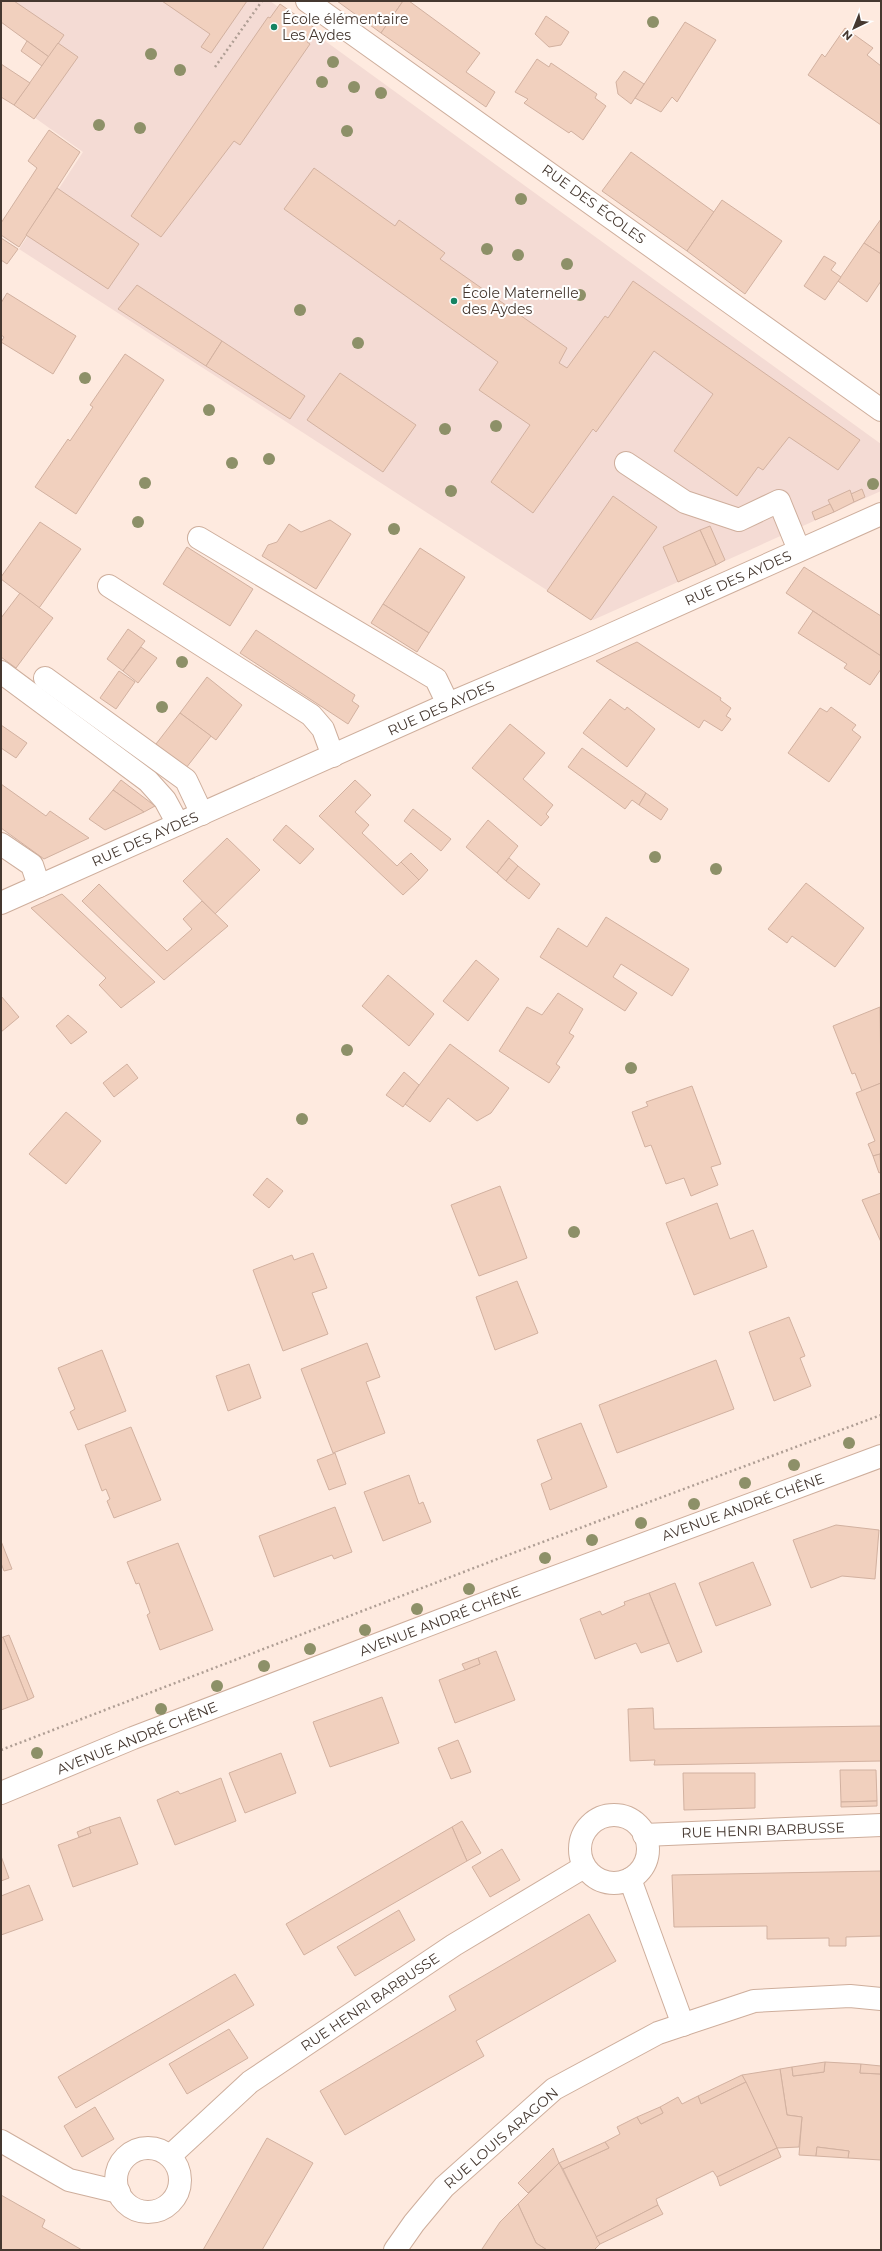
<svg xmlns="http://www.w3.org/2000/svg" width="882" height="2251" font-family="Montserrat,sans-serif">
  <rect width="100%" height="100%" fill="#feeadf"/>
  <!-- education -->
  <polygon fill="#f4dbd4" points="1,1 270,1 881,444 881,491 593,620 19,249 83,152 17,105 52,56"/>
  <!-- building -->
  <g fill="#f1d0be" stroke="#d2b1a0">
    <polygon points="1,1 14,1 64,35 49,57 1,22"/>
    <polygon points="162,1 247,1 211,53 201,47 210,34"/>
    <polygon points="337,1 403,1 381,33"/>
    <polygon points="403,1 409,1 480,53 466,72 495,92 486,107 381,33"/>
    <polygon points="280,4 316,29 307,42 310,44 240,145 234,141 161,237 131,216 268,17 270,18"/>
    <polygon points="546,16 569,32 561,45 549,47 535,34"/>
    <polygon points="685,22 716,40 677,102 672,97 661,112 635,98"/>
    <polygon points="845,28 873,48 867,55 881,66 881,125 808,75 822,54 825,57"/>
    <polygon points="27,41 49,57 42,66 21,51"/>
    <polygon points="58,43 78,57 34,119 14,105"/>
    <polygon points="537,59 549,67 551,63 597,94 595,98 606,106 583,140 571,131 569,133 524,103 528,99 515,92"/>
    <polygon points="1,64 30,83 14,105 1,97"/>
    <polygon points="624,71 644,84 631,104 618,94 616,82"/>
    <polygon points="49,130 80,152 19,247 1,235 1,223 37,168 28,161"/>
    <polygon points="631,152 714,212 687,251 602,191"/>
    <polygon points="314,168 395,226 399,220 445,253 440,259 567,348 559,363 567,368 605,316 608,318 633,281 860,440 838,470 789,437 763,470 758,467 737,496 674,451 713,394 654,351 596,432 593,429 533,513 491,482 530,425 479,390 498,362 284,209"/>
    <polygon points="57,188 139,244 108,289 26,235"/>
    <polygon points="722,200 782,241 745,294 687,251"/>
    <polygon points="881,219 881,254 864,243"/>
    <polygon points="1,238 18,249 7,264 1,260"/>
    <polygon points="864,243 881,254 881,281 867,302 838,281"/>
    <polygon points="824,256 836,263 831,270 841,277 825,300 804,286"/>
    <polygon points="137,285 222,341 206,366 118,309"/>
    <polygon points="7,293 76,336 53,374 1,342 4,337 1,335 1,303"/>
    <polygon points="222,341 305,396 290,419 206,366"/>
    <polygon points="125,354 164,380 76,514 35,487 68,439 70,441 93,407 90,405"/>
    <polygon points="340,373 416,425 383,472 307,420"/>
    <polygon points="862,489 865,497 854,502 851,494"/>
    <polygon points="850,490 854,502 834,512 828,500"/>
    <polygon points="613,496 657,527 591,620 547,591"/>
    <polygon points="830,504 834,512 815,520 812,512"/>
    <polygon points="330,520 351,534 316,589 262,556 268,545 277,542 289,524 301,532"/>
    <polygon points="40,522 81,549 39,608 1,579 1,577"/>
    <polygon points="710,526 725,560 716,565 700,530"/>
    <polygon points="700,530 716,565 678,582 663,547"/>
    <polygon points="187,547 253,589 230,626 163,584"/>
    <polygon points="420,548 465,577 429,633 383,604"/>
    <polygon points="804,567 881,616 881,656 786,593"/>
    <polygon points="20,593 53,618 16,668 1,657 1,618"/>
    <polygon points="383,604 429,633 417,652 371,623"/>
    <polygon points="813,611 881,656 881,669 870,685 844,668 847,664 798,633"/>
    <polygon points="128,629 145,641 123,671 107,659"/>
    <polygon points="256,630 355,695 352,701 359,706 348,724 240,653"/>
    <polygon points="637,642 721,698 720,700 731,708 726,716 731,719 722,731 704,720 699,728 596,661"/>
    <polygon points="141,647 157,658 138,683 123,671"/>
    <polygon points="119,671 135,682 116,709 100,698"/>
    <polygon points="207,677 242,705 216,740 180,713"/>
    <polygon points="610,699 625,710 627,707 655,729 627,767 583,733"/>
    <polygon points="831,707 856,725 852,730 861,737 829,782 788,753 820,708 827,712"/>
    <polygon points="180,713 211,736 186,768 156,744"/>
    <polygon points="510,724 545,753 523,779 553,805 546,814 549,817 541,826 472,768"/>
    <polygon points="1,725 27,743 16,758 1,748"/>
    <polygon points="582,748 646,793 639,805 632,800 625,809 568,767"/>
    <polygon points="121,780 155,806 144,812 113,790"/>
    <polygon points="355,780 371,795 355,812 369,825 362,833 397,866 401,862 419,880 403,895 319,816"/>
    <polygon points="1,784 46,816 50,811 89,838 44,859 1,828"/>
    <polygon points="113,790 144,812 105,830 89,819"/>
    <polygon points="646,793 668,809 661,820 639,805"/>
    <polygon points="413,809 451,839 441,851 404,821"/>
    <polygon points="488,820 518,846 497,873 466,847"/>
    <polygon points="286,825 314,849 300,864 273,840"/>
    <polygon points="227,838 260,870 215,914 183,881"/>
    <polygon points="411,853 428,870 419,880 401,862"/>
    <polygon points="509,858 518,866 506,881 497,873"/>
    <polygon points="518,866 540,884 529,899 506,881"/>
    <polygon points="806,883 864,928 835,967 792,936 787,943 768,929"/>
    <polygon points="99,884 167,951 192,929 183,919 202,901 228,926 164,980 82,901"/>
    <polygon points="62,894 155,982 121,1008 99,985 106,978 31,908"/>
    <polygon points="606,917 689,969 672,996 621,964 613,977 637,993 625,1011 540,957 558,928 587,947"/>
    <polygon points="476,960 499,979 468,1021 443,1001"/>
    <polygon points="388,975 434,1014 409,1046 362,1006"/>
    <polygon points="558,993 583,1009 569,1033 574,1036 556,1064 560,1067 549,1083 499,1051 527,1007 542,1015"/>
    <polygon points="1,996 19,1017 1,1032"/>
    <polygon points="880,1007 881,1083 862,1091 855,1073 852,1074 833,1026"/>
    <polygon points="68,1015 87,1032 71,1044 56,1026"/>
    <polygon points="450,1044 509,1088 491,1113 477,1121 448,1098 430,1122 405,1104"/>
    <polygon points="127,1064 138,1078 114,1097 103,1083"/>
    <polygon points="404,1072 419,1085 403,1107 386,1095"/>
    <polygon points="881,1083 881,1157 880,1154 873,1156 868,1144 875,1141 856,1093"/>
    <polygon points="692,1086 721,1164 711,1167 718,1185 691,1196 684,1178 666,1184 651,1145 645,1147 632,1112 648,1106 646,1102"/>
    <polygon points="66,1112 101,1141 66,1184 29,1154"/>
    <polygon points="880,1154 881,1172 879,1173 873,1156"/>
    <polygon points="267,1178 283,1191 269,1208 253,1195"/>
    <polygon points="500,1186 527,1258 479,1276 451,1205"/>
    <polygon points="881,1193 881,1242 862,1200"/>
    <polygon points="717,1203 730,1239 753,1230 767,1267 694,1295 666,1223"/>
    <polygon points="313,1253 327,1288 312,1293 328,1334 283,1351 253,1270 292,1255 294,1260"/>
    <polygon points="517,1281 538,1333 495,1350 476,1297"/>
    <polygon points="789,1317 805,1356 800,1358 811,1386 774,1401 749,1332"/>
    <polygon points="367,1343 380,1377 366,1382 385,1433 333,1453 301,1369"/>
    <polygon points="102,1350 126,1411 78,1430 70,1412 75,1409 58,1368"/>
    <polygon points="716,1360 734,1409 617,1453 599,1405"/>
    <polygon points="249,1364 261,1398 228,1411 216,1376"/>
    <polygon points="581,1423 607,1487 550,1510 541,1484 552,1479 537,1440"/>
    <polygon points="131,1427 161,1500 114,1518 107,1501 110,1499 106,1489 102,1491 85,1445"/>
    <polygon points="335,1453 346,1484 329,1490 317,1460"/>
    <polygon points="409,1475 419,1504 423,1502 431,1522 383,1541 364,1492"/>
    <polygon points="335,1507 352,1552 334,1559 332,1555 274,1577 259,1536"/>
    <polygon points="836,1525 879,1530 875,1579 842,1576 811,1588 793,1540"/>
    <polygon points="1,1541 12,1569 4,1571 1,1563"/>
    <polygon points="178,1543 213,1630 160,1650 147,1615 150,1613 139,1583 136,1584 127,1562"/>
    <polygon points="753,1562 771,1605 716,1626 699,1583"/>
    <polygon points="675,1583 702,1652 677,1662 649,1593"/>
    <polygon points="649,1593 669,1643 641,1653 636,1643 595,1659 580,1619 600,1611 602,1615 625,1605 624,1602"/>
    <polygon points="9,1635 34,1697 28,1700 3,1637"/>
    <polygon points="3,1637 28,1700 1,1710 1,1638"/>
    <polygon points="496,1651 515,1700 455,1723 439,1680 480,1664 478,1658"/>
    <polygon points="478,1658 480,1664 465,1670 462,1664"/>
    <polygon points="382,1697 399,1743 330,1767 313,1722"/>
    <polygon points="653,1708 654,1729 881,1726 881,1761 654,1765 655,1760 630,1761 628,1709"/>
    <polygon points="458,1740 471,1772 451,1779 438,1748"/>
    <polygon points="281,1753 296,1793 245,1813 229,1773"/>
    <polygon points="840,1770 876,1770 877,1801 841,1802"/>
    <polygon points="683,1773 755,1773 755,1808 684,1810"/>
    <polygon points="221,1778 236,1821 175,1845 157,1800 178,1791 180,1794"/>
    <polygon points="877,1801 877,1806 841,1807 841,1802"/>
    <polygon points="120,1817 138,1864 73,1887 58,1845 91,1833 89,1827"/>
    <polygon points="462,1821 481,1853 467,1861 452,1827"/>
    <polygon points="89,1827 91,1833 79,1837 77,1832"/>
    <polygon points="452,1827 467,1861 304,1955 286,1924"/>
    <polygon points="502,1849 520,1880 490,1897 472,1867"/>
    <polygon points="1,1856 9,1878 1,1881"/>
    <polygon points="881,1871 881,1936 846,1937 846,1946 829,1946 829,1938 767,1939 767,1926 674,1927 672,1875"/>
    <polygon points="29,1885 43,1920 1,1935 1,1896"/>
    <polygon points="399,1910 415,1940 355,1976 337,1947"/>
    <polygon points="589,1914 616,1961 476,2041 484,2056 345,2135 320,2091 456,2010 449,1996"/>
    <polygon points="235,1974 254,2005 76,2108 58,2077"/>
    <polygon points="229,2029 248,2058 187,2094 169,2064"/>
    <polygon points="825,2062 861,2064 860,2073 881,2074 881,2160 848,2158 849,2151 817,2147 816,2156 799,2155 802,2117 787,2115 780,2069 792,2067 793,2076 824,2072"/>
    <polygon points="825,2062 824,2072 793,2076 792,2067"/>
    <polygon points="861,2064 881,2066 881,2074 860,2073"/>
    <polygon points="780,2069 787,2115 802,2117 799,2147 777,2148 742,2075"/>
    <polygon points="742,2075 746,2082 701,2104 698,2096"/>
    <polygon points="746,2082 777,2148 717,2177 713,2171 656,2199 658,2205 596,2237 563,2169 609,2148 605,2142 620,2134 617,2127 637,2117 641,2124 663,2113 660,2107 678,2097 682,2104 698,2096 701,2104"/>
    <polygon points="95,2107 114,2139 82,2157 64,2126"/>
    <polygon points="660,2107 663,2113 641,2124 637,2117"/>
    <polygon points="267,2138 313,2163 262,2250 203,2250"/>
    <polygon points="605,2142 609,2148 563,2169 559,2163"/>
    <polygon points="817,2147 849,2151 848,2158 816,2156"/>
    <polygon points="553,2148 559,2163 528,2193 518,2183"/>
    <polygon points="777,2148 781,2157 720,2186 717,2177"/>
    <polygon points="559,2163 600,2244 594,2250 547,2250 536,2243 518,2204"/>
    <polygon points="1,2195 45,2220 42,2227 82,2250 1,2250"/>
    <polygon points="518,2204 536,2243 547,2250 484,2250 482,2249 500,2222"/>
    <polygon points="658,2205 663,2214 600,2244 596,2237"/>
  </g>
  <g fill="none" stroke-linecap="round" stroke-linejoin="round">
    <defs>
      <g id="minor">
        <polyline points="307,1 881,410"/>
        <polyline points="626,463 685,502 739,520 779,501 799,550"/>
        <polyline points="199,538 436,679 448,704"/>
        <polyline points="109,586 311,715 323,729 333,756"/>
        <polyline points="1,672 148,781 165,800 178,824"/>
        <polyline points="45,678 186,780 202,814"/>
        <polyline points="1,844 32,865 39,886"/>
        <polyline points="1,903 448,704 590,644 881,514"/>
        <polyline points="1,1793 133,1738 512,1593 881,1456"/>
        <circle cx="614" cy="1849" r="34"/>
        <polyline points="644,1835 881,1825"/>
        <polyline points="630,1879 683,2025"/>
        <polyline points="1,2141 69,2180 119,2192"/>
        <circle cx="148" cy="2180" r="32"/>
        <polyline points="170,2156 250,2082 454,1945 584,1867"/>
        <polyline points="395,2250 414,2223 444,2187 554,2089 658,2033 754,2001 850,1996 881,1999"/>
      </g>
    </defs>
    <!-- minor casing -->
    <use href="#minor" stroke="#ceae9c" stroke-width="24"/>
    <!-- path -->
    <g stroke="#af9e94" stroke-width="2.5" stroke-dasharray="2 3" stroke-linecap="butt">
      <polyline points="215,67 262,1"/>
      <polyline points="1,1750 500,1558 881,1415"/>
    </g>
    <!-- minor -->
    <use href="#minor" stroke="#fff" stroke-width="22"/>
  </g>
  <!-- trees -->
  <g fill="#8d9068">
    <circle cx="653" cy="22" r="6"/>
    <circle cx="151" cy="54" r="6"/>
    <circle cx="333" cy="62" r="6"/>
    <circle cx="180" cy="70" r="6"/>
    <circle cx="322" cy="82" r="6"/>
    <circle cx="354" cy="87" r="6"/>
    <circle cx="381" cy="93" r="6"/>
    <circle cx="99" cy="125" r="6"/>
    <circle cx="140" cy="128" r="6"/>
    <circle cx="347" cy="131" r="6"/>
    <circle cx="521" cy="199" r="6"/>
    <circle cx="487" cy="249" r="6"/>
    <circle cx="518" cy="255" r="6"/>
    <circle cx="567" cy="264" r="6"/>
    <circle cx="580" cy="295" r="6"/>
    <circle cx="300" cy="310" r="6"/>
    <circle cx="358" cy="343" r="6"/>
    <circle cx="85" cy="378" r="6"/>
    <circle cx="209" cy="410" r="6"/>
    <circle cx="496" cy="426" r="6"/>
    <circle cx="445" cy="429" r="6"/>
    <circle cx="269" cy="459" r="6"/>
    <circle cx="232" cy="463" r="6"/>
    <circle cx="145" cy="483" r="6"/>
    <circle cx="873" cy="484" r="6"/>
    <circle cx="451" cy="491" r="6"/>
    <circle cx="138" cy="522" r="6"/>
    <circle cx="394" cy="529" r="6"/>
    <circle cx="182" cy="662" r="6"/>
    <circle cx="162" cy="707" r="6"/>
    <circle cx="655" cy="857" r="6"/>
    <circle cx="716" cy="869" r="6"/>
    <circle cx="347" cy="1050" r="6"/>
    <circle cx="631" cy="1068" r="6"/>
    <circle cx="302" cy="1119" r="6"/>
    <circle cx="574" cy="1232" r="6"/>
    <circle cx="849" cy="1443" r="6"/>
    <circle cx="794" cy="1465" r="6"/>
    <circle cx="745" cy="1483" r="6"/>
    <circle cx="694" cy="1504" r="6"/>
    <circle cx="641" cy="1523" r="6"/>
    <circle cx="592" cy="1540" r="6"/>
    <circle cx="545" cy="1558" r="6"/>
    <circle cx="469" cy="1589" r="6"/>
    <circle cx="417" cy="1609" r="6"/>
    <circle cx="365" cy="1630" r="6"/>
    <circle cx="310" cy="1649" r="6"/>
    <circle cx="264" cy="1666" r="6"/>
    <circle cx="217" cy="1686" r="6"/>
    <circle cx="161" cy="1709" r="6"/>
    <circle cx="37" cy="1753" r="6"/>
  </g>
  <!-- markers -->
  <g fill="#158462" stroke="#fff" stroke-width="1.5">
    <circle cx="274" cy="27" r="4"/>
    <circle cx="454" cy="301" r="4"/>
  </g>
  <g text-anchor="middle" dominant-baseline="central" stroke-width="4" stroke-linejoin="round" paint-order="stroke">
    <!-- poi labels -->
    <g font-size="14" fill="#453830" stroke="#fff" text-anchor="start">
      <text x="282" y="19">École élémentaire<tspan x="282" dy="16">Les Aydes</tspan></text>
      <text x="462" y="293">École Maternelle<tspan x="462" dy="16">des Aydes</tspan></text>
    </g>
    <!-- street labels -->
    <g font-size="14" fill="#453830" stroke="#fff">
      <text transform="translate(594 204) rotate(36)">RUE DES ÉCOLES</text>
      <text transform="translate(738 578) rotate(-24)">RUE DES AYDES</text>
      <text transform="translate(441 708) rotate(-24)">RUE DES AYDES</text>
      <text transform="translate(145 839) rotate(-24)">RUE DES AYDES</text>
      <text transform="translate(743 1507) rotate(-20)">AVENUE ANDRÉ CHÊNE</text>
      <text transform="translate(440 1621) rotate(-21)">AVENUE ANDRÉ CHÊNE</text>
      <text transform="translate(137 1738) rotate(-22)">AVENUE ANDRÉ CHÊNE</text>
      <text transform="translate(763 1830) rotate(-2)">RUE HENRI BARBUSSE</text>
      <text transform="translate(370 2002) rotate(-34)">RUE HENRI BARBUSSE</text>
      <text transform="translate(501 2138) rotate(-41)">RUE LOUIS ARAGON</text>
    </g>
  </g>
  <!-- border -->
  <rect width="882" height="2251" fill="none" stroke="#453830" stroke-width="4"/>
  <!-- north arrow -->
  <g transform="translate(854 28) rotate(223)" stroke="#ffffff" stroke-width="3" paint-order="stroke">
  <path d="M0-3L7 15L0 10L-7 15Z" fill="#453830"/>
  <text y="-6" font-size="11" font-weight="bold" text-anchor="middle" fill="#453830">N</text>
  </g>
</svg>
